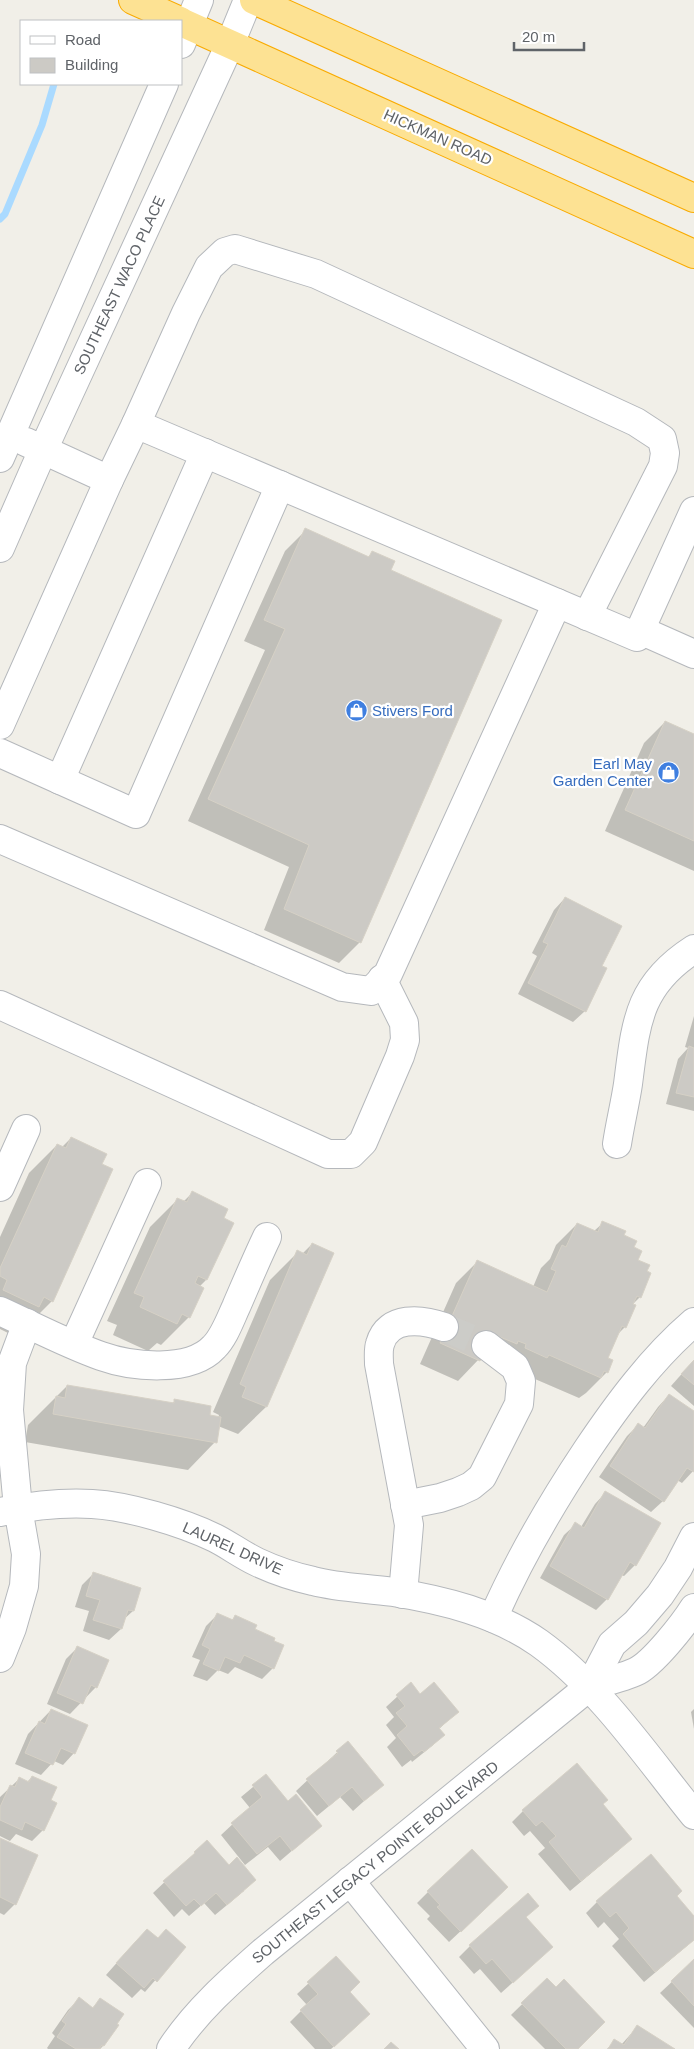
<svg xmlns="http://www.w3.org/2000/svg" width="694" height="2049" font-family="Arial,sans-serif">
  <rect width="100%" height="100%" fill="#f1efe8"/>
  <!-- shadow -->
  <g fill="#0003">
    <polygon points="306,530 367,558 372,553 389,571 360,942 339,963 264,930 289,867 188,821 265,650 244,641 285,551"/>
    <polygon points="665,722 694,735 694,871 605,831 644,743"/>
    <polygon points="565,898 585,1011 573,1022 518,994 537,956 532,953 554,910"/>
    <polygon points="694,1016 694,1111 666,1104 678,1059 688,1048 685,1047"/>
    <polygon points="71,1138 52,1301 24,1329 10,1334 0,1329 0,1237 29,1173 57,1145 62,1147"/>
    <polygon points="192,1193 222,1219 233,1224 206,1280 199,1287 189,1317 161,1345 157,1343 148,1351 113,1335 117,1325 107,1321 150,1227 178,1199 183,1202"/>
    <polygon points="603,1223 622,1236 632,1248 637,1260 640,1297 632,1305 625,1327 617,1335 606,1358 612,1361 607,1372 586,1393 579,1398 528,1376 480,1358 458,1381 420,1364 456,1283 477,1262 533,1287 541,1268 550,1259 556,1245 577,1224 594,1231"/>
    <polygon points="312,1244 333,1253 266,1407 238,1434 218,1426 215,1442 188,1470 25,1442 28,1425 67,1386 171,1404 175,1401 208,1416 218,1418 219,1415 213,1412 270,1280 298,1252 302,1254"/>
    <polygon points="694,1360 694,1406 671,1386"/>
    <polygon points="669,1395 694,1412 694,1470 682,1483 677,1480 663,1501 651,1512 599,1477 627,1436 638,1425 643,1428 658,1407"/>
    <polygon points="606,1492 635,1565 624,1576 621,1575 607,1599 596,1610 540,1578 564,1535 576,1524 581,1527 595,1504"/>
    <polygon points="93,1574 133,1611 123,1620 121,1629 109,1640 83,1631 89,1611 75,1607 82,1585"/>
    <polygon points="217,1615 231,1621 235,1616 253,1630 273,1668 262,1679 235,1667 228,1674 218,1670 207,1681 193,1676 200,1660 192,1657 206,1626"/>
    <polygon points="78,1647 96,1687 70,1714 47,1704 66,1659"/>
    <polygon points="411,1684 420,1696 457,1712 439,1729 443,1735 432,1746 412,1762 411,1760 402,1767 387,1747 396,1738 386,1725 394,1717 386,1707"/>
    <polygon points="694,1709 694,1729 691,1712"/>
    <polygon points="51,1710 74,1753 63,1765 54,1761 41,1775 15,1764 28,1734"/>
    <polygon points="347,1743 382,1785 353,1811 340,1797 317,1816 296,1791"/>
    <polygon points="266,1776 287,1803 321,1826 280,1861 268,1847 245,1865 221,1835 250,1808 241,1797"/>
    <polygon points="32,1777 49,1801 43,1830 32,1841 16,1834 10,1841 0,1836 0,1797 19,1779 27,1782"/>
    <polygon points="602,1805 619,1850 570,1891 538,1854 545,1848 530,1831 524,1836 512,1822 523,1811"/>
    <polygon points="0,1839 15,1904 4,1915 0,1913"/>
    <polygon points="207,1842 228,1866 244,1891 215,1915 204,1903 189,1916 182,1909 174,1917 153,1893"/>
    <polygon points="428,1892 496,1898 449,1942 427,1919 430,1916 417,1903"/>
    <polygon points="675,1896 694,1918 694,1940 644,1982 612,1946 619,1939 604,1922 598,1928 586,1913 597,1902"/>
    <polygon points="537,1906 525,1918 540,1958 501,1993 480,1969 474,1974 459,1957 470,1946"/>
    <polygon points="157,1939 184,1947 145,1992 141,1989 132,1998 106,1975 136,1941"/>
    <polygon points="336,1958 358,2025 331,2049 315,2049 290,2022 307,2005 297,1994"/>
    <polygon points="694,1961 694,2028 660,1993"/>
    <polygon points="547,1980 576,2049 545,2049 511,2015"/>
    <polygon points="79,1999 92,2008 101,2000 103,2046 100,2049 48,2049 47,2048 55,2036 52,2033 68,2010"/>
    <polygon points="638,2026 672,2049 607,2049 615,2041 621,2045"/>
  </g>
  <g fill="none" stroke-linecap="round" stroke-linejoin="round">
    <!-- stream -->
    <polyline stroke="#aadaff" stroke-width="7" points="0,219 5,214 42,125 54,84"/>
  </g>
  <!-- building -->
  <g fill="#cccac5" stroke="#d6d1c6">
    <polygon points="305,528 369,557 372,551 395,561 391,570 502,620 361,943 284,909 309,845 208,799 285,629 264,620"/>
    <polygon points="665,721 694,734 694,841 625,810"/>
    <polygon points="565,897 622,926 602,966 607,968 586,1012 528,983 548,944 543,942"/>
    <polygon points="689,1046 694,1048 694,1097 676,1093"/>
    <polygon points="71,1137 107,1154 102,1164 113,1169 53,1302 44,1297 39,1307 3,1290 7,1280 0,1276 0,1268 57,1144 66,1148"/>
    <polygon points="192,1191 228,1209 224,1218 234,1223 207,1280 198,1276 195,1283 204,1288 190,1318 182,1314 177,1324 140,1307 144,1297 134,1293 177,1198 187,1202"/>
    <polygon points="602,1221 626,1231 624,1235 637,1241 634,1247 642,1251 638,1260 650,1265 647,1271 651,1273 641,1298 637,1296 633,1304 636,1305 626,1328 622,1326 608,1358 613,1360 608,1373 604,1371 601,1378 549,1355 547,1358 525,1348 526,1344 518,1341 517,1344 493,1334 480,1361 440,1343 477,1260 547,1292 556,1271 551,1269 562,1245 566,1247 577,1223 598,1232"/>
    <polygon points="312,1243 334,1253 267,1407 242,1397 246,1387 240,1384 297,1250 307,1255"/>
    <polygon points="694,1360 694,1385 681,1374"/>
    <polygon points="67,1385 174,1403 174,1399 211,1406 210,1415 221,1417 217,1443 53,1414 56,1396 65,1398"/>
    <polygon points="669,1394 694,1411 694,1472 687,1468 664,1502 610,1466 638,1423 645,1428"/>
    <polygon points="605,1491 661,1523 636,1566 630,1562 608,1600 550,1566 575,1522 584,1528"/>
    <polygon points="93,1572 141,1588 134,1611 128,1610 122,1629 93,1620 100,1600 86,1596"/>
    <polygon points="217,1613 233,1620 235,1615 257,1625 255,1629 275,1638 274,1641 284,1645 274,1669 244,1655 240,1663 225,1657 219,1671 203,1664 210,1649 202,1645"/>
    <polygon points="77,1646 109,1660 97,1688 91,1685 83,1704 57,1693"/>
    <polygon points="411,1682 420,1694 434,1682 459,1712 439,1728 445,1735 424,1752 422,1750 414,1756 397,1735 407,1726 396,1713 405,1706 396,1695"/>
    <polygon points="51,1709 88,1725 75,1754 61,1748 53,1765 25,1753 39,1721 45,1724"/>
    <polygon points="348,1741 384,1785 364,1801 352,1787 329,1806 306,1779 338,1753 336,1751"/>
    <polygon points="577,1763 608,1800 603,1804 632,1839 581,1881 549,1842 556,1836 542,1821 536,1826 522,1810"/>
    <polygon points="266,1774 288,1801 296,1794 322,1826 292,1851 280,1836 257,1854 231,1823 262,1797 252,1785"/>
    <polygon points="32,1776 57,1787 51,1800 57,1803 44,1831 25,1822 22,1830 0,1820 0,1807 10,1785 15,1787 19,1777 29,1782"/>
    <polygon points="0,1838 38,1855 16,1905 0,1897"/>
    <polygon points="207,1840 229,1865 237,1857 256,1880 227,1905 216,1893 201,1906 194,1899 186,1906 163,1881 195,1853 194,1852"/>
    <polygon points="472,1849 508,1887 461,1932 437,1907 440,1905 427,1891"/>
    <polygon points="651,1854 682,1891 677,1896 694,1916 694,1940 655,1972 623,1934 629,1928 616,1912 610,1917 596,1901"/>
    <polygon points="528,1893 539,1906 526,1917 553,1947 513,1983 492,1959 486,1964 469,1945"/>
    <polygon points="147,1929 158,1938 166,1929 186,1947 157,1982 153,1978 144,1988 116,1963"/>
    <polygon points="336,1956 360,1982 350,1992 370,2014 334,2047 300,2010 318,1994 307,1982"/>
    <polygon points="694,1959 694,2006 671,1981"/>
    <polygon points="547,1978 556,1987 564,1979 605,2022 578,2049 566,2049 521,2003"/>
    <polygon points="79,1997 93,2008 100,1998 124,2014 117,2024 119,2025 104,2046 102,2045 99,2049 76,2049 57,2037 66,2024 62,2021"/>
    <polygon points="637,2025 675,2049 608,2049 614,2039 624,2045"/>
    <polygon points="391,2042 399,2049 384,2049"/>
  </g>
  <g fill="none" stroke-linecap="round" stroke-linejoin="round">
    <!-- minor-tunnel -->
    <polyline stroke="#ccccc8" stroke-width="28" stroke-dasharray="28 14" stroke-linecap="butt" points="444,1327 486,1345"/>
    <defs>
      <g id="minor">
        <polyline points="181,44 199,0"/>
        <polyline points="136,424 186,313 209,267 225,252 235,249 316,274 636,422 662,439 665,453 663,466 587,616"/>
        <polyline points="0,458 164,84"/>
        <polyline points="109,480 136,424 637,637 694,511"/>
        <polyline points="0,548 43,450 230,44 248,0"/>
        <polyline points="640,630 694,654"/>
        <polyline points="0,725 109,480 26,442"/>
        <polyline points="0,753 136,814 280,485"/>
        <polyline points="60,780 205,453"/>
        <polyline points="0,839 342,987 371,991 388,974 557,603"/>
        <polyline points="0,1005 328,1154 351,1154 363,1142 400,1056 405,1040 404,1023 382,979"/>
        <path d="M617 1144C620 1124 625 1104 628 1084 636 1022 638 985 694 949"/>
        <polyline points="0,1187 26,1129"/>
        <path d="M0 1311C33 1326 67 1344 101 1356 132 1367 190 1373 214 1347 224 1337 230 1320 236 1307 246 1284 256 1260 267 1237"/>
        <polyline points="74,1344 147,1183"/>
        <polyline points="405,1505 440,1498 458,1492 471,1486 482,1477 519,1404 521,1381 515,1367 486,1345"/>
        <path d="M0 1512C30 1506 61 1502 92 1504 128 1506 182 1522 215 1538 229 1545 242 1555 257 1562 274 1570 295 1577 313 1581 340 1588 366 1588 393 1592 443 1600 496 1613 539 1643 600 1687 647 1757 694 1815"/>
        <path d="M403 1594 409 1525 379 1364C379 1358 378 1350 380 1344 388 1315 422 1319 444 1327"/>
        <path d="M493 1618C519 1559 551 1504 587 1450 618 1404 652 1358 694 1322"/>
        <polyline points="0,1658 12,1628 24,1586 26,1554 18,1508 9,1410 12,1363 27,1323"/>
        <polyline points="590,1686 612,1644 636,1623 660,1595 678,1568 694,1537"/>
        <polyline points="350,1881 485,2049"/>
        <path d="M171 2049C195 2012 230 1981 263 1952L590 1686C605 1682 621 1678 635 1672 652 1665 684 1624 694 1608"/>
      </g>
      <g id="highway">
        <polyline points="133,0 180,21"/>
        <polyline points="254,0 694,198"/>
        <polyline points="181,22 694,254"/>
      </g>
    </defs>
    <!-- minor casing -->
    <use href="#minor" stroke="#b5b8bc" stroke-width="30"/>
    <!-- highway casing -->
    <use href="#highway" stroke="#f9ab00" stroke-width="30"/>
    <!-- minor -->
    <use href="#minor" stroke="#fff" stroke-width="28"/>
    <!-- highway -->
    <use href="#highway" stroke="#fde293" stroke-width="28"/>
  </g>
  <!-- icons -->
  <defs>
    <symbol id="shop-disc" viewBox="-11 -11 22 22"><circle r="9.5" fill="#3f7fe0" stroke="#fff"/><path d="M-5-2.5h2.3a2.7 3.5 0 0 1 5.4 0H5L5.5 6h-11ZM-1.5-2.5h3a1.5 2.3 0 0 0-3 0Z" fill="#fff"/></symbol>
  </defs>
  <g fill-rule="evenodd">
    <use href="#shop-disc" x="344" y="698" width="25" height="25"/>
    <use href="#shop-disc" x="656" y="760" width="25" height="25"/>
  </g>
  <g text-anchor="middle" dominant-baseline="central" stroke-width="4.5" stroke-linejoin="round" paint-order="stroke">
    <!-- street labels -->
    <g font-size="15" fill="#5f6368" stroke="#fff">
      <text transform="translate(438 137) rotate(24)">HICKMAN ROAD</text>
      <text transform="translate(119 285) rotate(-65)">SOUTHEAST WACO PLACE</text>
      <text transform="translate(233 1548) rotate(24)">LAUREL DRIVE</text>
      <text transform="translate(375 1862) rotate(-39)">SOUTHEAST LEGACY POINTE BOULEVARD</text>
    </g>
    <!-- shop labels -->
    <g font-size="15" fill="#366cbe" stroke="#fff" text-anchor="start">
      <text x="372" y="710">Stivers Ford</text>
      <text x="652" y="763" text-anchor="end">Earl May<tspan x="652" dy="17">Garden Center</tspan></text>
    </g>
  </g>
  <!-- legend -->
  <rect x="20" y="20" width="162" height="65" fill="#ffffff" stroke="#bfc1c3"/>
  <rect x="30" y="36" width="25" height="8" fill="#ffffff" stroke="#bfc1c3"/>
  <text x="65" y="45" font-size="15" fill="#5f6368">Road</text>
  <rect x="30" y="58" width="25" height="15" fill="#cccac5" stroke="#bfc1c3"/>
  <text x="65" y="70" font-size="15" fill="#5f6368">Building</text>
  <!-- scale -->
  <path d="M514 42v8h70v-8" fill="none" stroke="#5f6368" stroke-width="2.5"/>
  <text x="522" y="42" font-size="15" fill="#5f6368" stroke="#ffffff" stroke-width="4" paint-order="stroke">20 m</text>
</svg>
